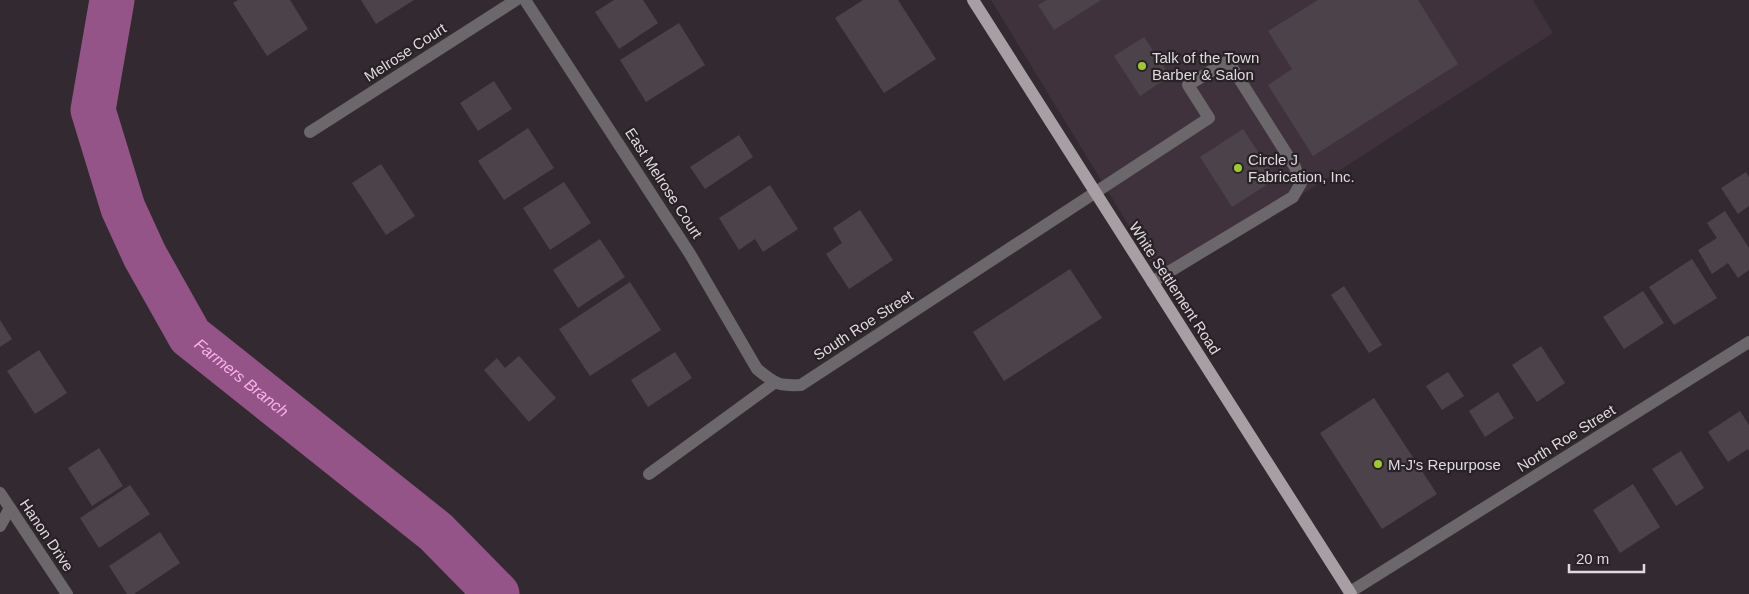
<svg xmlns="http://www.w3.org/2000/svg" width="1749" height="594" font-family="Helvetica,sans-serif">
  <rect width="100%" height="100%" fill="#322a30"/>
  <!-- built -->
  <polygon fill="#3f323c" points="991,0 1533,0 1553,33 1164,283"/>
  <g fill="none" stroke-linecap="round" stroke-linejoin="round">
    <!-- river -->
    <path stroke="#945488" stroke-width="45" id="s1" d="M112 0 93 110 123 208 145 256 190 336 436 532 497 594"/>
  </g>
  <!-- building -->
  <g fill="#4c434a">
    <polygon points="238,0 290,0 308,29 267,56 233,3"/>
    <polygon points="361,0 414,0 376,24"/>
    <polygon points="614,0 643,0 658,23 619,49 595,12"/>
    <polygon points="863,0 898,0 936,59 884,93 835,18"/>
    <polygon points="1047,0 1101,0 1054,30 1038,5"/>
    <polygon points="1318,0 1418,0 1458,64 1313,156 1268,85 1292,69 1268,31"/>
    <polygon points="679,23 705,65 646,102 620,60"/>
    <polygon points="1144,37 1170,76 1140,96 1114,56"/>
    <polygon points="494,81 512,109 478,131 460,103"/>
    <polygon points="528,128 554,168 504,200 478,161"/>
    <polygon points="1243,129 1276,179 1232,207 1200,157"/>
    <polygon points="739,135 753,157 705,189 690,167"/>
    <polygon points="381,164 415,216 386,235 352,183"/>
    <polygon points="1746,172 1749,177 1749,206 1738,214 1721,188"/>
    <polygon points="564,182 591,223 550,250 523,208"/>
    <polygon points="770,185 798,229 763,252 755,239 739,250 719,218"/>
    <polygon points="860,210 893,260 849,289 826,254 842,243 833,228"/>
    <polygon points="1725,211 1749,248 1749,270 1738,278 1728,263 1712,274 1698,250 1717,238 1707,223"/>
    <polygon points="600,239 625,277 578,308 553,270"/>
    <polygon points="1692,259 1717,298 1674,325 1649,287"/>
    <polygon points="1070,269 1102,318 1004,381 973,332"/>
    <polygon points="630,282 661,330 590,376 559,329"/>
    <polygon points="1344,286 1382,345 1369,353 1331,295"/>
    <polygon points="1643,291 1664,323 1624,349 1603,317"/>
    <polygon points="0,320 12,339 0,347"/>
    <polygon points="1541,346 1565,383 1537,402 1512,365"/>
    <polygon points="39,350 67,393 35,414 7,371"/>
    <polygon points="675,352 692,378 648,407 631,380"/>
    <polygon points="519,356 556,398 529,422 484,370 497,358 505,368"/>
    <polygon points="1448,372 1464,396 1442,410 1426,386"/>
    <polygon points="1498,392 1514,418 1485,437 1469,411"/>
    <polygon points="1374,398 1437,494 1382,529 1320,433"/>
    <polygon points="1740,411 1749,425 1749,451 1748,449 1728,462 1708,432"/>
    <polygon points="99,448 123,486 92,506 68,468"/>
    <polygon points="1681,451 1704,488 1676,506 1652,469"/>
    <polygon points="1633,484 1660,527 1620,553 1593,510"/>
    <polygon points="130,485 150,514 99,548 80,518"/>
    <polygon points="160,532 180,563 134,594 127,594 109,566"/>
  </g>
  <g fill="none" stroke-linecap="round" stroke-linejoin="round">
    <!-- minor -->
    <g stroke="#6b676a" stroke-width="12">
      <path d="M525 0 690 254 757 369C776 384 777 386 801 385L1209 118 1188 85 1228 61 1295 167 1301 183 1293 197 1152 282"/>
      <polyline points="310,132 516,0"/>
      <polyline points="649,474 774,383"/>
      <polyline points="0,493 67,594"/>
      <polyline points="0,526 10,508"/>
      <polyline points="1350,592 1749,342"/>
    </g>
    <!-- major -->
    <polyline stroke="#a89fa5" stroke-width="12" points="973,0 1351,594"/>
  </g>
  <!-- markers -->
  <g fill="#9eca2e" stroke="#282126" stroke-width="2">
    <circle cx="1142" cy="66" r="5"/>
    <circle cx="1238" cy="168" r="5"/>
    <circle cx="1378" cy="464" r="5"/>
  </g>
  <g text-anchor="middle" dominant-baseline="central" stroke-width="4.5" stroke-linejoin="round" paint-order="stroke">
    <!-- street labels -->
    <g font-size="15" fill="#dfdade" stroke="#282126">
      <text transform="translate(405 52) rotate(-33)">Melrose Court</text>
      <text transform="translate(664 183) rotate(57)">East Melrose Court</text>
      <text transform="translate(1175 288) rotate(57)">White Settlement Road</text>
      <text transform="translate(863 325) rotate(-33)">South Roe Street</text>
      <text transform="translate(1566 438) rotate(-32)">North Roe Street</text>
      <text transform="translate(47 535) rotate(56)">Hanon Drive</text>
    </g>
    <!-- poi labels -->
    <g font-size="15" fill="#dfdade" stroke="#282126" text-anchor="start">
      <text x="1152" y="57">Talk of the Town<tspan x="1152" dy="17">Barber &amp; Salon</tspan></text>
      <text x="1248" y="159">Circle J<tspan x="1248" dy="17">Fabrication, Inc.</tspan></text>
      <text x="1388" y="464">M-J's Repurpose</text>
    </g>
    <!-- water labels -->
    <g font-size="16" font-style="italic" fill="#fab1ea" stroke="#282126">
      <text stroke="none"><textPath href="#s1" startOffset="425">Farmers Branch</textPath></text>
    </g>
  </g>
  <!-- scale -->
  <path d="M1569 564v8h75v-8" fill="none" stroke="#dfdade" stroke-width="2.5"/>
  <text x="1576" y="564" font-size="15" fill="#dfdade" stroke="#282126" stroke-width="4" paint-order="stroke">20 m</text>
</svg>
